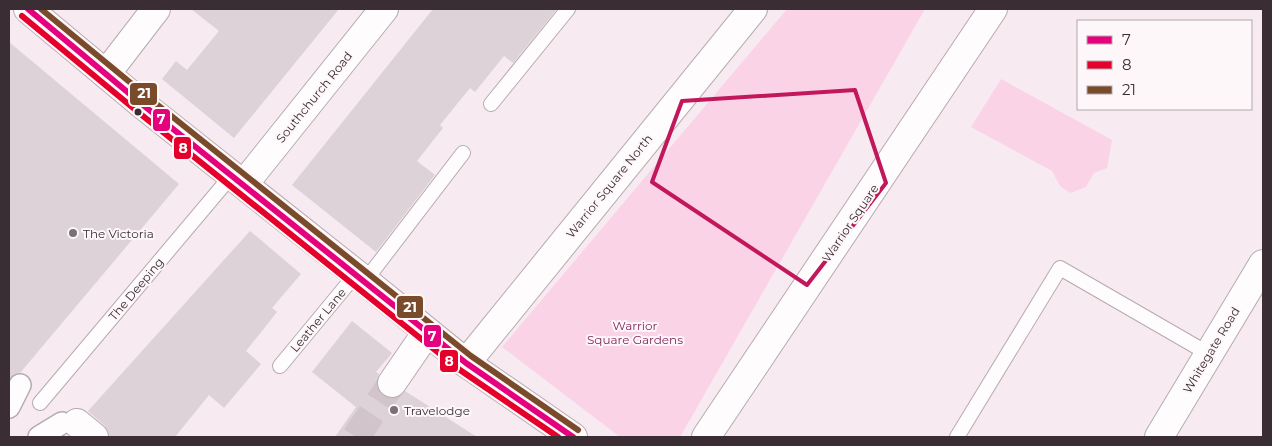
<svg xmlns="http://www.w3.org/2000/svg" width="1272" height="446" font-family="Montserrat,sans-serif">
  <rect width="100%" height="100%" fill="#f7eaf0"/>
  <!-- green -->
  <g fill="#fbd3e7">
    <polygon points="787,9 925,9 680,437 620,437 502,347"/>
    <polygon points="1001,79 1112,140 1107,168 1094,173 1086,187 1070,193 1060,186 1052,171 971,127"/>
  </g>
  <!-- building -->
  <g fill="#ddd2d7">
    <polygon points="191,9 339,9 234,138 162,79 176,61 187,70 219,31"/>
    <polygon points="433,9 557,9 513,63 504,56 475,92 470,88 440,125 443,128 417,161 435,175 376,252 292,185"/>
    <polygon points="9,42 179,184 20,373 14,374 9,380"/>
    <polygon points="250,231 301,274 272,308 277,312 246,351 261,364 224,408 209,395 175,437 109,437 108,431 104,425 88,411"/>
    <polygon points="352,321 392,353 376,372 379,374 377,381 378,389 383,396 390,398 398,397 405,391 477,437 335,437 356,407 312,372"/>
  </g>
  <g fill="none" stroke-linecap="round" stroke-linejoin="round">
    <!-- minor-tunnel -->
    <polyline stroke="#d1c4ca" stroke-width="28" stroke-dasharray="28 14" stroke-linecap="butt" points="356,437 392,383"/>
    <defs>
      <g id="service">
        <polyline points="491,104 568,9"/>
        <polyline points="365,281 463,153"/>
        <polyline points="280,366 356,274"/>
        <polyline points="40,403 232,175"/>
        <polyline points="957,437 1060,268 1209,354"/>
      </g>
      <g id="pedestrian">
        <polyline points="9,407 20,385"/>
        <polyline points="39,437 62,423"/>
      </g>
      <g id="minor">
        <polyline points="106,74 156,9"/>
        <polyline points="244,184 384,9"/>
        <polyline points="466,363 753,9"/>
        <polyline points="392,383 427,332"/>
        <polyline points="77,423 94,437"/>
        <polyline points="706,437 993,9"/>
        <polyline points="1159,437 1263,264"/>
      </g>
      <polyline id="tertiary" points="28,9 143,105 365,281 466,363 573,437"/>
    </defs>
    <!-- service casing -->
    <use href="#service" stroke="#b6abb0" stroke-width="16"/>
    <!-- pedestrian casing -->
    <use href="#pedestrian" stroke="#b6abb0" stroke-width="24"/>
    <!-- minor casing -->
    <use href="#minor" stroke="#b6abb0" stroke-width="30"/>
    <!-- tertiary casing -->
    <use href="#tertiary" stroke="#b6abb0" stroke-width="30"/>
    <!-- service -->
    <use href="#service" stroke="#fefcfd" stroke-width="14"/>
    <!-- pedestrian -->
    <use href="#pedestrian" stroke="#fefcfd" stroke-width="21"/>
    <!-- minor -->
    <use href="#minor" stroke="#fefcfd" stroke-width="28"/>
    <!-- tertiary -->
    <use href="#tertiary" stroke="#fefcfd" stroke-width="28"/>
    <defs>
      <polyline id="bus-1" points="28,9 143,105 466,363 573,437"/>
      <polyline id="bus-2" points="22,16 138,112 460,370 558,437"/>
      <polyline id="bus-3" points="41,9 149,98 471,356 578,430"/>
    </defs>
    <!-- bus-1 casing -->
    <use href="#bus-1" stroke="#fef7fa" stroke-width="10"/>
    <!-- bus-2 casing -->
    <use href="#bus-2" stroke="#fef7fa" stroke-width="10"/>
    <!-- bus-3 casing -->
    <use href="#bus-3" stroke="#fef7fa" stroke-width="10"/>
    <!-- bus-1 -->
    <use href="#bus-1" stroke="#e5007d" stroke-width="6"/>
    <!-- bus-2 -->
    <use href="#bus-2" stroke="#e4002b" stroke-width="6"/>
    <!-- bus-3 -->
    <use href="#bus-3" stroke="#7a4b2a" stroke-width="6"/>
  </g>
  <!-- marked area -->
  <path fill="none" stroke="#c2185b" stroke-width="4" stroke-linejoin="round" d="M855 90 886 183 807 285 652 182 682 101Z"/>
  <!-- markers -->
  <circle fill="#3a2e34" stroke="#fef7fa" stroke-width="2" cx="138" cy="112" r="4.5"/>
  <g fill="#7c7076" stroke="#fef7fa" stroke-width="2">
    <circle cx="73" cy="233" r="5"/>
    <circle cx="394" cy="410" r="5"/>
  </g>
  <g text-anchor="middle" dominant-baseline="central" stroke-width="4" stroke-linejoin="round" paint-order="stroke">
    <!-- street labels -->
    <g font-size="12" fill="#3a2e34" stroke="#fef7fa">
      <text transform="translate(314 97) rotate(-51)">Southchurch Road</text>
      <text transform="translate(609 186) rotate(-51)">Warrior Square North</text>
      <text transform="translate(850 223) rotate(-56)">Warrior Square</text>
      <text transform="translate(136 289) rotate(-50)">The Deeping</text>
      <text transform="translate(318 320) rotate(-50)">Leather Lane</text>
      <text transform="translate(1211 350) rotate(-59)">Whitegate Road</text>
    </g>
    <!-- poi labels -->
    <g font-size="12" fill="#3a2e34" stroke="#fef7fa" text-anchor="start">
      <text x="83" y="233">The Victoria</text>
      <text x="404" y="410">Travelodge</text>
    </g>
    <!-- park labels -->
    <g font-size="12" fill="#83275f" stroke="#fef7fa">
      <text x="635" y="325">Warrior<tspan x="635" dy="14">Square Gardens</tspan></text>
    </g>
  </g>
  <g stroke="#fef7fa" stroke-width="2">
    <rect x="129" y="82" width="29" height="24" rx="5" fill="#7a4b2a"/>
    <rect x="152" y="108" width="19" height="24" rx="5" fill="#e5007d"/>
    <rect x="173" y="136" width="19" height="24" rx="5" fill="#e4002b"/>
    <rect x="396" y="295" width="28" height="24" rx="5" fill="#7a4b2a"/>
    <rect x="423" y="324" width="19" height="24" rx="5" fill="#e5007d"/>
    <rect x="439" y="349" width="20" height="24" rx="5" fill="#e4002b"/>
  </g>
  <g font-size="14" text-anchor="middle" font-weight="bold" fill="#fff">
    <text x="144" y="98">21</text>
    <text x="161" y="124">7</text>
    <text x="183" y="153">8</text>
    <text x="410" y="312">21</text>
    <text x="432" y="341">7</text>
    <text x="449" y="366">8</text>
  </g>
  <!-- border -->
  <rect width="1272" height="446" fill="none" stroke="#3a2e34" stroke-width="20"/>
  <!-- legend -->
  <rect x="1077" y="20" width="175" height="90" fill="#fef7fa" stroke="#b0a7ab"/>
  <rect x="1087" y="36" width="25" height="8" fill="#e5007d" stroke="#b0a7ab"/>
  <text x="1122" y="45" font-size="15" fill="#3a2e34">7</text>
  <rect x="1087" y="61" width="25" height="8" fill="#e4002b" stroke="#b0a7ab"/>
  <text x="1122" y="70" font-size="15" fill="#3a2e34">8</text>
  <rect x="1087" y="86" width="25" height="8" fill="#7a4b2a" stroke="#b0a7ab"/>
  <text x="1122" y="95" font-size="15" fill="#3a2e34">21</text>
</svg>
